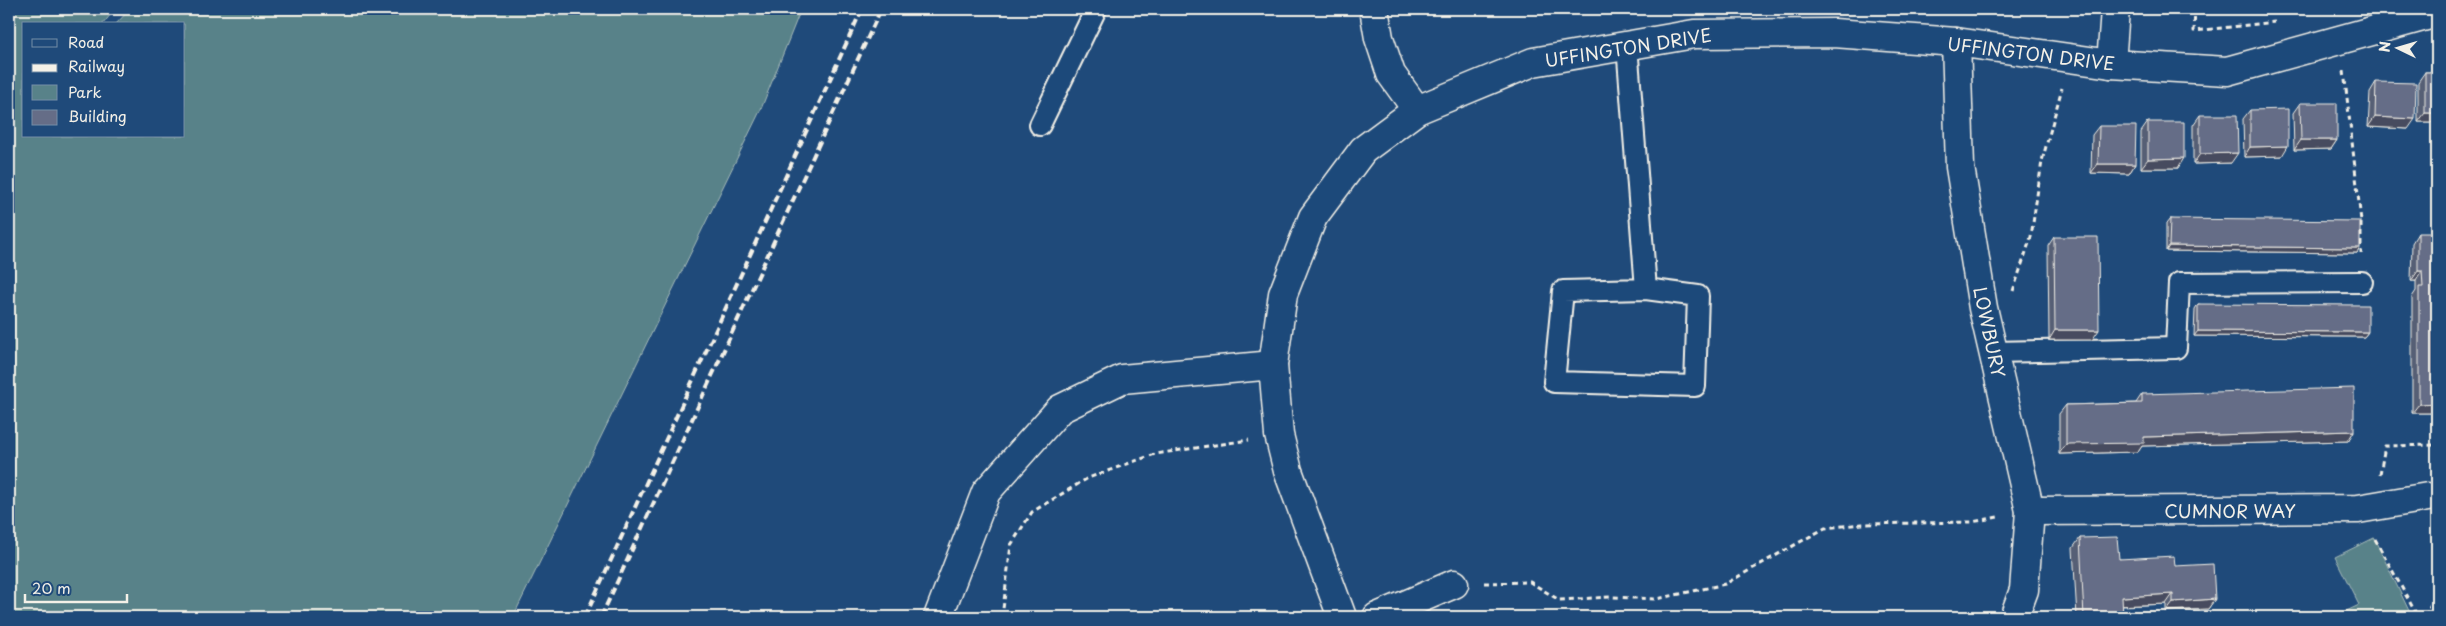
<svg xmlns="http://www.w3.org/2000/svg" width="2446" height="626" font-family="'Playpen Sans',sans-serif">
  <rect width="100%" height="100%" fill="#1f4a7a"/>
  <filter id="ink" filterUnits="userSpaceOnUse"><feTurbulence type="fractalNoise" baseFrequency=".02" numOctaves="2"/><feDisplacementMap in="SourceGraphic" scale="10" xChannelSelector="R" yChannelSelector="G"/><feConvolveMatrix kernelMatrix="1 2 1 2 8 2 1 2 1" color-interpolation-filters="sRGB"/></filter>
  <g filter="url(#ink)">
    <!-- green -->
    <g fill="#588289" stroke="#a6bab8">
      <polygon points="9,9 115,9 103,24 24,24 24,136 184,136 184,24 116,24 130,9 801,9 761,109 513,617 9,617"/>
      <polygon points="2374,538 2412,617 2334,617 2359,605 2335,557"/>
    </g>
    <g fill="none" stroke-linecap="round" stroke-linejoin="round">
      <defs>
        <g id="lane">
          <polyline points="1627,45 1646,289 1698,296 1695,386 1554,382 1563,291 1646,289"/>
          <polyline points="1040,125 1096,9"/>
          <polyline points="1993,352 2176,348 2179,283 2362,282"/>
        </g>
        <g id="street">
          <polyline points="1374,9 1379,38 1391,74 1417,110"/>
          <polyline points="1956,42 1960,167 1983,308 2030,511 2024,590 2014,617"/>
          <polyline points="2111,64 2115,9"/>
          <polyline points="2030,511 2358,509 2428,497"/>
          <polyline points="938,617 986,492 1060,409 1122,379 1273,365"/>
          <polyline points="1342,617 1288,471 1279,435 1273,365 1283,294 1313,217 1363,150 1417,110 1533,62 1694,34 1834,33 1956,42 2111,64 2227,71 2437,13"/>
          <polyline points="1377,617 1454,584"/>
        </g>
      </defs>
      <!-- lane casing -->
      <use href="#lane" stroke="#f4f1e8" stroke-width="24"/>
      <!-- street casing -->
      <use href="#street" stroke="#f4f1e8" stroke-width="31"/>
      <!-- path -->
      <g stroke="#f4f1e8" stroke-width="3" stroke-dasharray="5 4" stroke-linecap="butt">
        <polyline points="2195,9 2194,31 2275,22"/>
        <polyline points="2344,71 2361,221 2361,254"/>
        <polyline points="2013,291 2031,237 2042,161 2062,88"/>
        <polyline points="2380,474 2385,446 2437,445"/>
        <polyline points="2375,539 2418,617"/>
        <polyline points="1484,583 1530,582 1559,600 1611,597 1657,599 1725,584 1825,528 1862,524 1972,522 1998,517"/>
        <polyline points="1002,617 1011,545 1032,512 1088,478 1155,454 1249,440"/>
        <polyline points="2426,617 2437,590"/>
      </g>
      <!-- lane -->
      <use href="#lane" stroke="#1f4a7a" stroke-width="20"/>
      <!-- street -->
      <use href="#street" stroke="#1f4a7a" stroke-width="28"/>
      <!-- rail -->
      <g stroke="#f4f1e8" stroke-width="4" stroke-dasharray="8 4" stroke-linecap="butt">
        <polyline points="585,617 862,9"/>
        <polyline points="601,617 881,9"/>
      </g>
    </g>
    <!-- wall -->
    <g fill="#575e74" stroke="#f4f1e8">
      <polygon points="2425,72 2437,72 2437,122 2418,122 2418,82"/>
      <polygon points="2376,82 2408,129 2368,127 2370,92"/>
      <polygon points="2300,103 2337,140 2331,149 2294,150 2293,113"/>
      <polygon points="2250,110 2282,156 2244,157 2243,119"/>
      <polygon points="2200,115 2231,163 2193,164 2193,125"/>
      <polygon points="2148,122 2178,168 2141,168 2141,132"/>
      <polygon points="2099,126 2135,164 2129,174 2091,173 2092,135"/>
      <polygon points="2170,219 2360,248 2357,253 2166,251 2166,224"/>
      <polygon points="2418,233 2437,413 2412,413 2412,297 2416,291 2416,281 2411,281 2412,243"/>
      <polygon points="2054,237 2092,340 2049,340 2048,246"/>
      <polygon points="2198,304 2368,332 2364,337 2194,336 2195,309"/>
      <polygon points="2142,394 2354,431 2348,441 2142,446 2138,452 2059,454 2059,414 2066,405 2136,403"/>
      <polygon points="2080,538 2119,559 2175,566 2215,599 2208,609 2166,611 2166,604 2122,606 2123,617 2077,617 2073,548"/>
    </g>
    <!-- shaded-wall -->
    <g fill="#474c5e" stroke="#f4f1e8">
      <polygon points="2425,113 2437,113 2437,122 2418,122"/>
      <polygon points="2375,117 2415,119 2408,129 2368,127"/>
      <polygon points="2301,140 2337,140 2331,149 2294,150"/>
      <polygon points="2288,146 2282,156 2244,157 2250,147"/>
      <polygon points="2238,153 2231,163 2193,164 2200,154"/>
      <polygon points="2184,158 2178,168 2141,168 2148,159"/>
      <polygon points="2098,164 2135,164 2129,174 2091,173"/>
      <polygon points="2169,246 2360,248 2357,253 2166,251"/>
      <polygon points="2418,271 2422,271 2416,281 2411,281"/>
      <polygon points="2055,330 2099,330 2092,340 2049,340"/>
      <polygon points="2198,331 2368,332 2364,337 2194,336"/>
      <polygon points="2437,403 2437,413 2412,413 2419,404"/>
      <polygon points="2354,431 2348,441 2142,446 2138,452 2059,454 2066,444 2144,437"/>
      <polygon points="2173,594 2166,604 2115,606 2122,597"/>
      <polygon points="2215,599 2208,609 2166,611 2173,602"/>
    </g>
    <!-- building -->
    <g fill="#656d87" stroke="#f4f1e8">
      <rect x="2425" y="72" width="12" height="41"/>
      <polygon points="2376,82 2416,83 2415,119 2375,117"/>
      <polygon points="2300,103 2337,103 2337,140 2301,140"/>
      <polygon points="2288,109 2288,146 2250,147 2250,110"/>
      <polygon points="2200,115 2237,115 2238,153 2200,154"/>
      <polygon points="2148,122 2184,122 2184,158 2148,159"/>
      <polygon points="2099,126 2136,126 2135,164 2098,164"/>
      <polygon points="2170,219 2360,221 2360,248 2169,246"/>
      <polygon points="2418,233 2437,233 2437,403 2419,404 2419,287 2423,287 2422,271 2418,271"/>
      <polygon points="2054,237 2098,237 2099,330 2055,330"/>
      <polygon points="2198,304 2368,305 2368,332 2198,331"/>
      <polygon points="2354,388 2354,431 2144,437 2144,443 2066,444 2066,405 2142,403 2142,394"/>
      <polygon points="2117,537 2119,559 2174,556 2175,566 2213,564 2215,599 2173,602 2173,594 2122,597 2123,617 2084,617 2080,538"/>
    </g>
  </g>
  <g text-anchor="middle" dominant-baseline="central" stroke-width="5" stroke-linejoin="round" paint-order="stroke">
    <!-- street labels -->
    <g font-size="18" fill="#f4f1e8" stroke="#1f4a7a">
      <text transform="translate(1628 47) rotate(-9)">UFFINGTON DRIVE</text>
      <text transform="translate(2031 53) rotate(7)">UFFINGTON DRIVE</text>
      <text transform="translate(1990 332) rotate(78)">LOWBURY</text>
      <text x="2230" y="510">CUMNOR WAY</text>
    </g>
  </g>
  <!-- margin -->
  <rect width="2446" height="626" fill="none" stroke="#1f4a7a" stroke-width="30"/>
  <rect x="15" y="15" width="2416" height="596" fill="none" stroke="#f4f1e8" stroke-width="2" filter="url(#ink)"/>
  <!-- legend -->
  <rect x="22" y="22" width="162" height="115" fill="#1f4a7a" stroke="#748da6"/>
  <rect x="32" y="39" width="25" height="8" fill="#1f4a7a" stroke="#748da6"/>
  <text x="68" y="48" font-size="15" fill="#f4f1e8">Road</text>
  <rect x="32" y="64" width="25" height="8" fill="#f4f1e8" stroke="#748da6"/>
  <text x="68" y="72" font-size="15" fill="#f4f1e8">Railway</text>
  <rect x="32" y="85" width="25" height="15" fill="#588289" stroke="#748da6"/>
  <text x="68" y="98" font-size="15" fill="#f4f1e8">Park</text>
  <rect x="32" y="110" width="25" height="15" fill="#656d87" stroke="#748da6"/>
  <text x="68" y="122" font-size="15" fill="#f4f1e8">Building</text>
  <!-- north arrow -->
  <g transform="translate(2398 48) rotate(275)" stroke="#1f4a7a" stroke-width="4" paint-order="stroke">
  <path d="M0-4L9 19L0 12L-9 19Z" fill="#f4f1e8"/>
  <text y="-8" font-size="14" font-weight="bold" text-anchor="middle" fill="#f4f1e8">N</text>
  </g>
  <!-- scale -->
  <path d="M25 594v8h102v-8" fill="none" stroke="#f4f1e8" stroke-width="2.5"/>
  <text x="32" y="594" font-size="15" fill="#f4f1e8" stroke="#1f4a7a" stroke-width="4" paint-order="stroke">20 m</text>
</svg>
